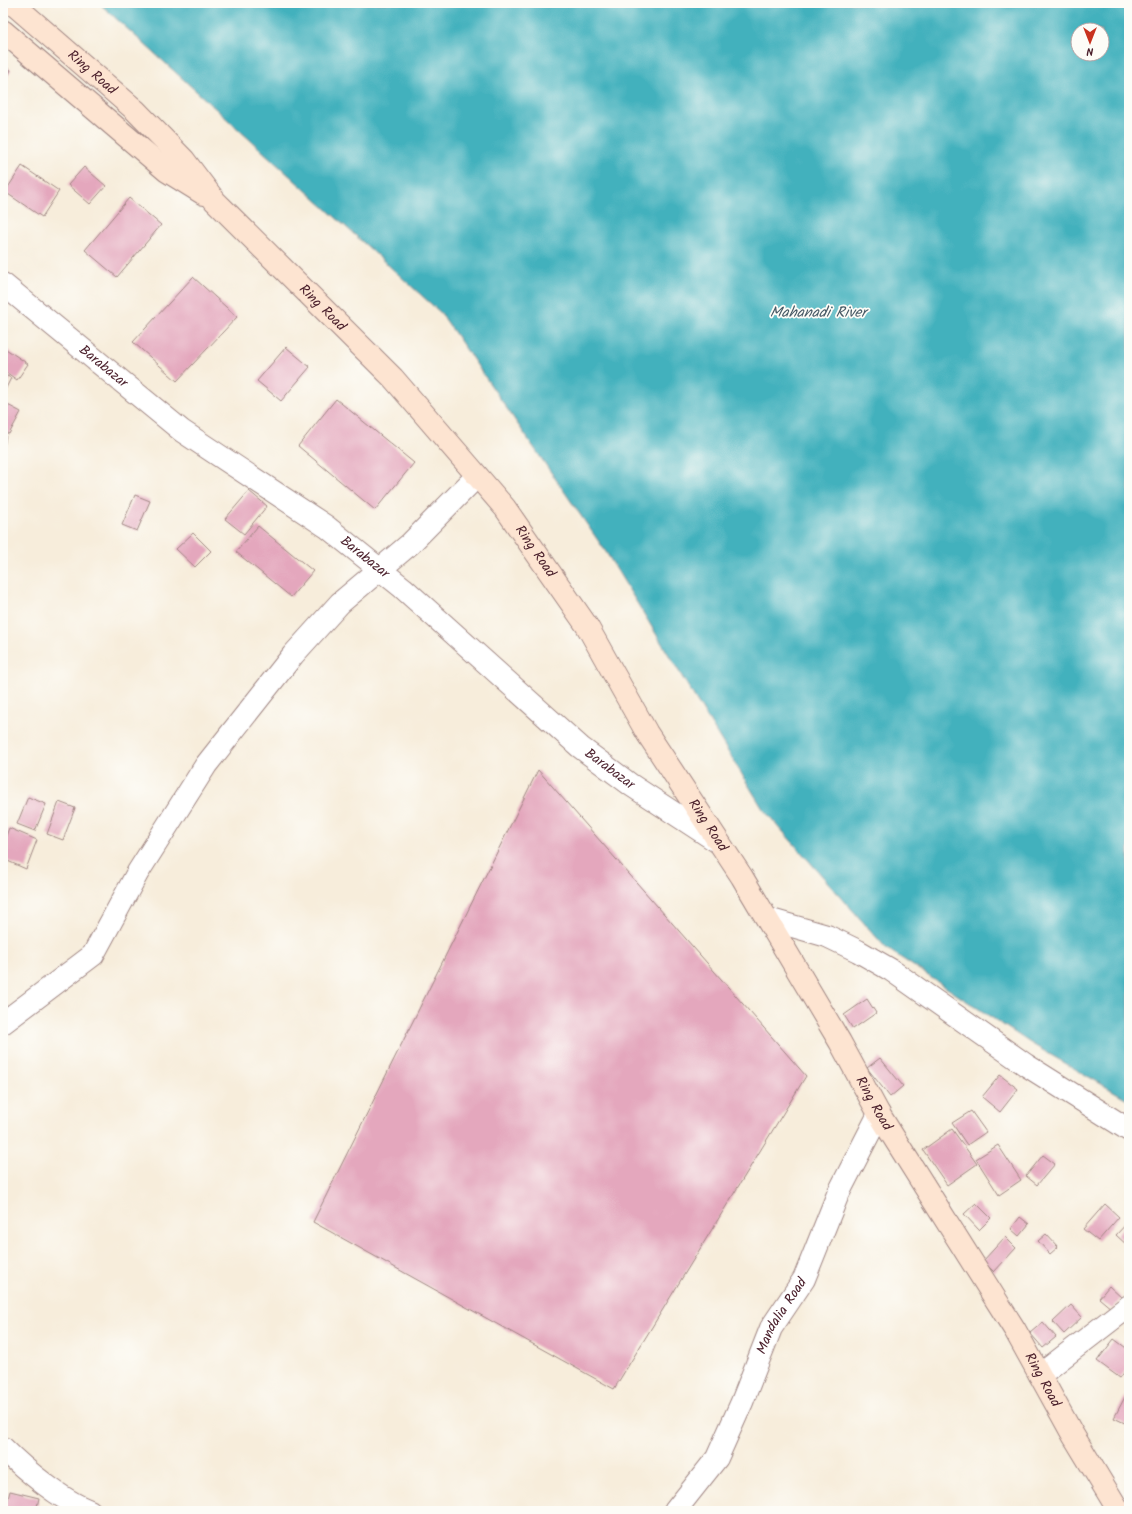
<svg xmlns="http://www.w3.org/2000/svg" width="1132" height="1514" font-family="Kalam,sans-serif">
  <rect width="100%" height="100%" fill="#fdfcf7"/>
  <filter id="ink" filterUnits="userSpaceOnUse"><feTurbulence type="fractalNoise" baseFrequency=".025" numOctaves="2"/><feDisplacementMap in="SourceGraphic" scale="8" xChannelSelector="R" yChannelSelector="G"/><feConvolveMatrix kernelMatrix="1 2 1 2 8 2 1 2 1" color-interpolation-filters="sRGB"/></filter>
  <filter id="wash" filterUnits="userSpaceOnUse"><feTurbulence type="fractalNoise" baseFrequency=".012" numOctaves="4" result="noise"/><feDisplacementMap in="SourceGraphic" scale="16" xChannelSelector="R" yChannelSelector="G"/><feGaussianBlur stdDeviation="0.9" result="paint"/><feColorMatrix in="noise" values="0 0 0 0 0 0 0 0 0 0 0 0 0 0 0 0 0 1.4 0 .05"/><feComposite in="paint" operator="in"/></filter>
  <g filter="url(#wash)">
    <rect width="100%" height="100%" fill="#f7eddb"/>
    <!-- water -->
    <path fill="#42b1bd" stroke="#466874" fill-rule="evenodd" d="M99 3H1129V1100L1032 1044 886 948 763 809 606 552 441 313ZM1078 30H1102V54H1078Z"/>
    <g id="blocks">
      <!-- building -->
      <g fill="#e4a7bd">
        <polygon points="3,66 11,70 3,85"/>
        <polygon points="22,166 59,191 42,217 5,192"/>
        <polygon points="84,167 106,186 90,204 68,185"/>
        <polygon points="129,198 161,225 117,277 85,250"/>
        <polygon points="193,277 237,317 177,381 133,342"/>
        <polygon points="3,347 28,364 17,380 3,370"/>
        <polygon points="286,347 310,367 281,401 257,381"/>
        <polygon points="3,374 11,378 3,394"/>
        <polygon points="336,399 414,463 375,510 298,446"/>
        <polygon points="4,403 21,412 9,434 3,431"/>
        <polygon points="3,434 6,435 4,448 3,448"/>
        <polygon points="249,491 267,506 244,534 225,519"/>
        <polygon points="135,495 150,501 137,531 122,525"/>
        <polygon points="258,526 313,571 291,597 236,552"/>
        <polygon points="193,533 211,551 195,567 176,549"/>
        <polygon points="538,770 806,1076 614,1389 313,1222"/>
        <polygon points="28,797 46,804 35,831 17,824"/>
        <polygon points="59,802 75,808 63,840 47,834"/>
        <polygon points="9,828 37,840 26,869 3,859 3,844"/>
        <polygon points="867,999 876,1013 853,1029 844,1015"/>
        <polygon points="880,1058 903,1086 890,1097 867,1068"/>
        <polygon points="1000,1075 1018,1089 1000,1112 982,1097"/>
        <polygon points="971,1111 986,1132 967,1145 952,1123"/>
        <polygon points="952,1129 977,1164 947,1185 923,1150"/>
        <polygon points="998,1145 1021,1180 999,1195 976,1159"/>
        <polygon points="1043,1155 1055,1164 1037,1185 1026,1176"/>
        <polygon points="976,1203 991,1218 979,1230 964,1214"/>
        <polygon points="1105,1204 1119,1217 1098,1241 1083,1229"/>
        <polygon points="1020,1217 1029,1224 1019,1236 1011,1229"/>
        <polygon points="1129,1221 1129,1247 1116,1235"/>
        <polygon points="1046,1234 1058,1247 1050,1254 1038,1241"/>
        <polygon points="1005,1237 1016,1248 994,1272 983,1261"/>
        <polygon points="1109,1286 1122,1298 1112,1309 1099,1298"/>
        <polygon points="1071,1305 1082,1317 1064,1334 1053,1322"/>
        <polygon points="1043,1322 1056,1337 1043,1348 1030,1333"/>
        <polygon points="1114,1339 1129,1350 1129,1366 1120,1378 1097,1361"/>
        <polygon points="1125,1397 1129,1399 1129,1425 1114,1418"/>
        <polygon points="10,1491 39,1498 36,1511 5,1511"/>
      </g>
    </g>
  </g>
  <g filter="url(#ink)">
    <use href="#blocks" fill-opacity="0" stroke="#a08683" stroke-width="1"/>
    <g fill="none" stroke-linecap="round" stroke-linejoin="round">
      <defs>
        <g id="street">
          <path id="s1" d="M3 284 182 431 327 527 403 588 580 747 631 785 718 842"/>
          <polyline points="768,919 827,936 858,951 891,970 1026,1065 1129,1130"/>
          <polyline points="3,1023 93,955 138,872 206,765 293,655 340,603 410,544 477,476"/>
          <polyline points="1040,1375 1129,1306"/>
          <path d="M3 1448C24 1469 62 1501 90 1511"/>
          <path id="s2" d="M675 1511 717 1458 742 1402 771 1328 804 1279 838 1194 879 1114"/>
        </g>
        <g id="secondary">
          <path id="s3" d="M12 3 135 110 184 160 215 201 393 378 505 508 587 626 647 733 742 877 840 1042 879 1114 1015 1330 1073 1435 1119 1511"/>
          <polyline points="3,31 167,171 204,194"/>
        </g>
      </defs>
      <!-- street casing -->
      <use href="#street" stroke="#a08683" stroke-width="24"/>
      <!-- secondary casing -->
      <use href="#secondary" stroke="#a08683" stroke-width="24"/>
      <!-- street -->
      <use href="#street" stroke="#fff" stroke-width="22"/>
      <!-- secondary -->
      <use href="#secondary" stroke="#fde4d1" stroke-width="22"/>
    </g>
  </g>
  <g text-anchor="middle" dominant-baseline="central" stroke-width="3.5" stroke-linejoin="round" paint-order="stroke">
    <!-- street labels -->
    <g font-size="14" fill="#4a1f2b" stroke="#fdfcf7">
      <text stroke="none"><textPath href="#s3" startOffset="106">Ring Road</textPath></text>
      <text stroke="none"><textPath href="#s3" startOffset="436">Ring Road</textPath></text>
      <text stroke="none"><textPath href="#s1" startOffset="130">Barabazar</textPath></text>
      <text stroke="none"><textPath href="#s3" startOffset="760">Ring Road</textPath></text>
      <text stroke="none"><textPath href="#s1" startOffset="454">Barabazar</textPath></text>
      <text stroke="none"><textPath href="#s1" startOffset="778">Barabazar</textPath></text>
      <text stroke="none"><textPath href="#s3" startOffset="1084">Ring Road</textPath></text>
      <text stroke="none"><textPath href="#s3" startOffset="1408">Ring Road</textPath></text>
      <text stroke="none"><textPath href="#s2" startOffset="224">Mandalia Road</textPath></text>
      <text stroke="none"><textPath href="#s3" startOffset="1732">Ring Road</textPath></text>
    </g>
    <!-- water labels -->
    <g font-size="15" font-style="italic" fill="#475965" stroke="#fdfcf7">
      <text x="818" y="313">Mahanadi River</text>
    </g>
  </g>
  <!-- margin -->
  <rect width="1132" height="1514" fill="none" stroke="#fdfcf7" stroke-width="16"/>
  <!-- north arrow -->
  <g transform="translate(1090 42) rotate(180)"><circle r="19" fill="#fdfcf7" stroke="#b5a4a5"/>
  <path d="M0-3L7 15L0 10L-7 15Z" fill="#c8321e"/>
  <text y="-6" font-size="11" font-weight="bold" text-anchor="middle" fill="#4a1f2b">N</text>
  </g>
</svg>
